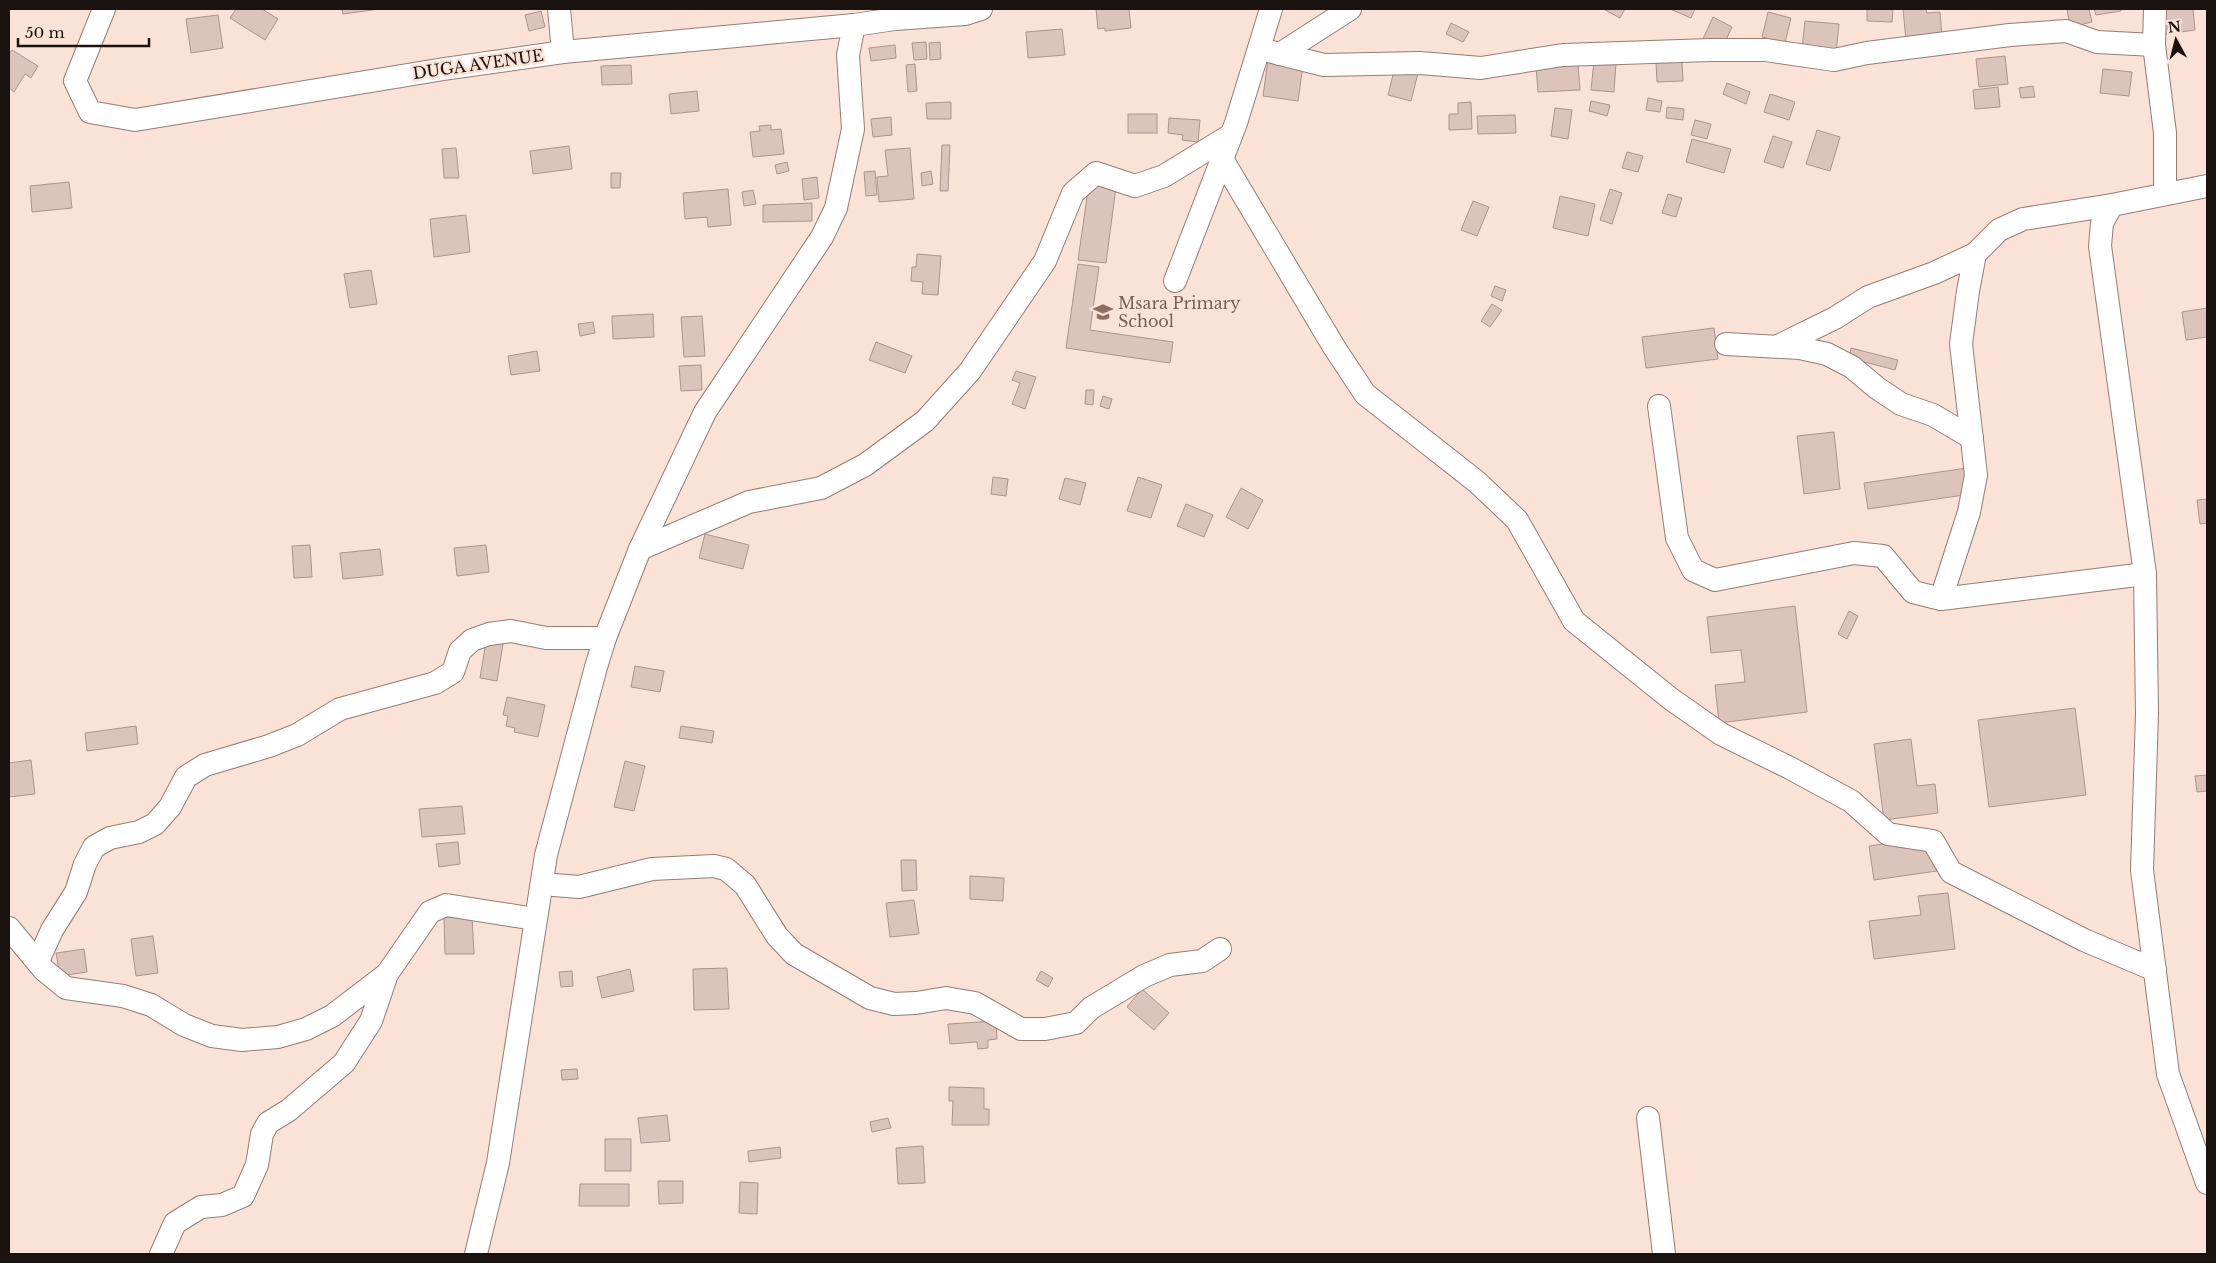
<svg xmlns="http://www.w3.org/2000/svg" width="2216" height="1263" font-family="'Libre Baskerville',serif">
  <rect width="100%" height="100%" fill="#fae2d7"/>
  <!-- building -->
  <g fill="#dcc4bb" stroke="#ac958c">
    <polygon points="236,9 262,9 278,19 265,40 230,18"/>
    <polygon points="342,9 380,9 343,14"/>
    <polygon points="1096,9 1129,9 1131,28 1105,31 1105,28 1098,29"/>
    <polygon points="1606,9 1625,9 1620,18 1605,10"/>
    <polygon points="1670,9 1695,9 1691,18"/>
    <polygon points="1867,9 1893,9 1892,22 1867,21"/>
    <polygon points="1903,9 1926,9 1927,13 1940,12 1942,37 1906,40"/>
    <polygon points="2067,9 2089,9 2092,22 2070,27"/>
    <polygon points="2094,9 2121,9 2121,11 2096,15"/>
    <polygon points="2162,9 2193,9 2195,30 2166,34"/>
    <polygon points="541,11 545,27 529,31 525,15"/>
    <polygon points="1768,12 1791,18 1785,43 1762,37"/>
    <polygon points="218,15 223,48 191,53 186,19"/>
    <polygon points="1713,17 1732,27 1721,50 1702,41"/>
    <polygon points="1805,21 1839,24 1836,53 1802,49"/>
    <polygon points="1451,23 1469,32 1463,42 1446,34"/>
    <polygon points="1062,29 1065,55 1028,58 1026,32"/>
    <polygon points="926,42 927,59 914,60 912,43"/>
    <polygon points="940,42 941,59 930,60 929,43"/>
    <polygon points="895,45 896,58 871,61 869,48"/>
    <polygon points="12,50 38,66 31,78 25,74 14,92 9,88 9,54"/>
    <polygon points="2005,56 2008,84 1979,87 1976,59"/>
    <polygon points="1268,60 1303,65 1298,101 1263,96"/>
    <polygon points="1594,61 1616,63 1614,92 1591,90"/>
    <polygon points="1682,61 1683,81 1657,82 1656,62"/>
    <polygon points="1396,63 1419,69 1411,101 1388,95"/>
    <polygon points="915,64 917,91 908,92 906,65"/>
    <polygon points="1578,64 1580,90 1538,92 1536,67"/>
    <polygon points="631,65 632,84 602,85 601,66"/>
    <polygon points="2103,69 2132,72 2129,96 2100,93"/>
    <polygon points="1727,83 1750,92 1746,104 1723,94"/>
    <polygon points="2033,86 2035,97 2021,98 2019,88"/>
    <polygon points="1998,87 2000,107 1975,109 1973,90"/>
    <polygon points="697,91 699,111 671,114 669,94"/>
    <polygon points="1770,94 1795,102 1789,120 1764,112"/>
    <polygon points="1648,98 1662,101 1660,112 1646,110"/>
    <polygon points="1591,101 1610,105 1607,116 1589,111"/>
    <polygon points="951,102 951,119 927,119 926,103"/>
    <polygon points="1471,102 1472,129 1449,130 1449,114 1458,114 1458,103"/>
    <polygon points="1667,107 1684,109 1683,120 1666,118"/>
    <polygon points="1555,108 1572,110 1568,139 1551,136"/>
    <rect x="1128" y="114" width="29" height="19"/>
    <polygon points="1515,115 1516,133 1478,134 1477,116"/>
    <polygon points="891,117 892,135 873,137 871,119"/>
    <polygon points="1169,118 1200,120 1198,142 1182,140 1183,135 1168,133"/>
    <polygon points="1695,120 1711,124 1707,139 1691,135"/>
    <polygon points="771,125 771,130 781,129 784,154 753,157 750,132 760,131 759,126"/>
    <polygon points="1817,130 1840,137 1830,171 1806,164"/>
    <polygon points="1773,136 1792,142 1783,168 1764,162"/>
    <polygon points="1692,139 1731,149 1724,173 1686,162"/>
    <polygon points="942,145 950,145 948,191 940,191"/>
    <polygon points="569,146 572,169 533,174 530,151"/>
    <polygon points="456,148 459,178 444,178 442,149"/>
    <polygon points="910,148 914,199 879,202 877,177 888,176 885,150"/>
    <polygon points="1627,152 1643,156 1638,172 1622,168"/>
    <polygon points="787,162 789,171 777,174 775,165"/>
    <polygon points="875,171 877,195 866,196 864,172"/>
    <polygon points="931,171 933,184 922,186 921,173"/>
    <polygon points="611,173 621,173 620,188 611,188"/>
    <polygon points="817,177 819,198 804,200 802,179"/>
    <polygon points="69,182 72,208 32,212 30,186"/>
    <polygon points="1089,183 1116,187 1106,263 1078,260"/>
    <polygon points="728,189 731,225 708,227 707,217 685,219 683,193"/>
    <polygon points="1610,189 1622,193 1612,224 1600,220"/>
    <polygon points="753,190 756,204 744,206 742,192"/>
    <polygon points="1668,194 1682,198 1676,217 1662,213"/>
    <polygon points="1560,196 1595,204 1588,236 1553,228"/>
    <polygon points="1473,201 1489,207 1477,236 1461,230"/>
    <polygon points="812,203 812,221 763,222 763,205"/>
    <polygon points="466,215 470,252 434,257 430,219"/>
    <polygon points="917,254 941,256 938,295 922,294 923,282 911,281 912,267 916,267"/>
    <polygon points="1078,264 1099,267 1090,330 1173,342 1170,363 1066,348"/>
    <polygon points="371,270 377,304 350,308 344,274"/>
    <polygon points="1495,286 1506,290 1502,301 1491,296"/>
    <polygon points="1492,304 1502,310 1490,327 1481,321"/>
    <polygon points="2207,308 2207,337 2186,340 2182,312"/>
    <polygon points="653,314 654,337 613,339 612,316"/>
    <polygon points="702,316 705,356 684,357 681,317"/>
    <polygon points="593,322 595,333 580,336 578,324"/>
    <polygon points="1714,328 1718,359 1646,368 1642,337"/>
    <polygon points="876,342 912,356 905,373 869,360"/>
    <polygon points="1851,348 1898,360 1895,370 1849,358"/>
    <polygon points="537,351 540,371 511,375 508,356"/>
    <polygon points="701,365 702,390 681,391 679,366"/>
    <polygon points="1016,371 1036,377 1025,409 1012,404 1020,383 1012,380"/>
    <polygon points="1086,390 1094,390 1093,405 1085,404"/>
    <polygon points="1103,396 1112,399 1109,409 1100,406"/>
    <polygon points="1834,432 1840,489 1804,494 1797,436"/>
    <polygon points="1967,468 1971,494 1868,509 1864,483"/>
    <polygon points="993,477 1008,479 1006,496 991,494"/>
    <polygon points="1138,477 1162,485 1151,518 1127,511"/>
    <polygon points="1065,478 1086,483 1080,505 1059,499"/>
    <polygon points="1241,488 1263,500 1248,529 1226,517"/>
    <polygon points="2207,499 2207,523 2200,524 2197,500"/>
    <polygon points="1186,504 1213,515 1204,537 1177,526"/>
    <polygon points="705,534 749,545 743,569 699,558"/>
    <polygon points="310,545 312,577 294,578 292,546"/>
    <polygon points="486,545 489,572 457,576 454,548"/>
    <polygon points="380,549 383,575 343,579 340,553"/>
    <polygon points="1795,606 1807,712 1719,723 1715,685 1745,682 1741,650 1711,653 1707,617"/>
    <polygon points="1849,611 1858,616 1847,639 1838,634"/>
    <polygon points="486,641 503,644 497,681 480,678"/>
    <polygon points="635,666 664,671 660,692 631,687"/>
    <polygon points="507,697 545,705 538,737 514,732 515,728 506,726 508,716 503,715"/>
    <polygon points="2075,708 2086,795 1989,807 1978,720"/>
    <polygon points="136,726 138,744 87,751 85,733"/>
    <polygon points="681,726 714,731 712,743 679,738"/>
    <polygon points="1911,739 1917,786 1935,784 1938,813 1884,820 1874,744"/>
    <polygon points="31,760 35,794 9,797 9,763"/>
    <polygon points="625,761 645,766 634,811 614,807"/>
    <polygon points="2207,775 2207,791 2197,792 2195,776"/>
    <polygon points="462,806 465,834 422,837 419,809"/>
    <polygon points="1939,836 1944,870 1874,880 1869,846"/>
    <polygon points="458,842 460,864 439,867 436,844"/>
    <polygon points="901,860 916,860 917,890 902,891"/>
    <polygon points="970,876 1004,878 1003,901 970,899"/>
    <polygon points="1948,893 1955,949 1874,959 1869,921 1921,915 1918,896"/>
    <polygon points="914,900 919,934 890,937 886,903"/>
    <polygon points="472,916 474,954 445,954 444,917"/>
    <polygon points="153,936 158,973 136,976 131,939"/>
    <polygon points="84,949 87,972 60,976 56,953"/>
    <polygon points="727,968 729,1009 694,1010 693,969"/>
    <polygon points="630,969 634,991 602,998 597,977"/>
    <polygon points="572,971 573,986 561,987 559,972"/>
    <polygon points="1041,971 1053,978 1048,987 1036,980"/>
    <polygon points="1142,989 1169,1013 1154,1030 1127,1007"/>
    <polygon points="996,1021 997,1039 988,1040 988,1048 978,1049 977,1042 950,1044 948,1024"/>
    <polygon points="577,1069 578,1079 562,1080 561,1070"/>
    <polygon points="949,1087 984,1088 984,1109 989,1109 989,1125 952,1125 953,1101 949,1101"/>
    <polygon points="667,1115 670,1141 641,1143 638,1118"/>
    <polygon points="888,1118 891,1128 872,1132 870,1122"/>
    <rect x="605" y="1139" width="26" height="32"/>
    <polygon points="923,1146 925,1183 898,1184 896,1148"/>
    <polygon points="780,1147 781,1158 749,1162 748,1151"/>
    <polygon points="658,1181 683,1181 683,1203 659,1204"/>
    <polygon points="740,1182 758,1183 757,1214 739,1213"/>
    <polygon points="580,1184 629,1184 629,1206 579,1206"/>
  </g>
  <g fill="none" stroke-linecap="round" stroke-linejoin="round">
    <defs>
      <g id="minor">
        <polyline points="104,9 75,81 90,112 135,120 444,69 563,52 854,25 895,19 965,14 981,9"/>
        <polyline points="559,9 563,52"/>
        <polyline points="2155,9 2154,45 2165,133 2165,193"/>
        <polyline points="1260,49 1324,65 1420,63 1481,68 1563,55 1710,50 1766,50 1834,60 1867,53 2010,35 2066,31 2097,42 2154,45"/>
        <polyline points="1280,54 1350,9"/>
        <polyline points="1222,159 1334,347 1365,394 1477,482 1517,520 1574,621 1671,699 1721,734 1790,768 1851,801 1888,834 1933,841 1951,872 2084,940 2155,970"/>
        <polyline points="2207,186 2112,205 2102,223 2100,246 2145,574 2147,714 2142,870 2168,1074 2207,1183"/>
        <polyline points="1175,281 1236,123 1271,9"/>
        <polyline points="1726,344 1800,348 1827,354 1852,367 1877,388 1901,404 1933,415 1972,438"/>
        <polyline points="1778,346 1835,318 1868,297 1934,273 1975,254"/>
        <polyline points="1659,406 1677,538 1693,570 1715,580 1854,553 1883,556 1913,592 1941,599 2145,574"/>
        <polyline points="640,549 749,502 821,488 865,465 925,421 970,371 1045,261 1073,193 1096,173 1135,186 1164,176 1231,135"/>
        <polyline points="1941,599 1969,512 1976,475 1961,344 1968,291 1975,254 1999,230 2023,219 2112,205"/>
        <polyline points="542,884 579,887 652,869 714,866 726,869 745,885 777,936 794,954 870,998 894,1004 916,1003 946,998 975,1003 1021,1029 1045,1029 1076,1023 1091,1008 1144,976 1170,965 1202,961 1220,949"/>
        <polyline points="9,928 44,970 66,988 123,996 151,1005 184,1025 212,1036 242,1040 278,1037 306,1029 332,1016 387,974"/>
        <polyline points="38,961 52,930 76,892 85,864 94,847 110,838 139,832 155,824 170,807 186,777 205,765 269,746 297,735 340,709 435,683 453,672 460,651 472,640 489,634 511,631 546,638 605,638"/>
        <polyline points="1648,1118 1664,1254"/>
        <polyline points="161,1254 175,1223 201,1207 222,1205 243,1196 257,1165 262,1134 268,1123 289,1110 344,1063 371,1021 387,974 430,912 446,905 535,919"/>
        <polyline points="476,1254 498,1163 546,855 596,667 605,638 640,549 705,412 822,237 836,208 853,129 848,55 854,25"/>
      </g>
    </defs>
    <!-- minor casing -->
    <use href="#minor" stroke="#937d73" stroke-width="24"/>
    <!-- minor -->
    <use href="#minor" stroke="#fff" stroke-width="22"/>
  </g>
  <!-- icons -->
  <defs>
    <symbol id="school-bare" viewBox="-9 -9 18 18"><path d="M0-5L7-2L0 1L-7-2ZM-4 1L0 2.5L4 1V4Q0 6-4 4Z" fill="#8d6e63" stroke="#fae2d7" stroke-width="2.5" paint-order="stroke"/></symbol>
  </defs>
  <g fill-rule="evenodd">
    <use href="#school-bare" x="1089" y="298" width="28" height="28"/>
  </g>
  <g text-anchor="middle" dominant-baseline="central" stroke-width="5" stroke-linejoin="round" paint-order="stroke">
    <!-- street labels -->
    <g font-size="16" fill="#1a120e" stroke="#fae2d7">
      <text transform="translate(478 64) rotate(-8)">DUGA AVENUE</text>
    </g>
    <!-- education labels -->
    <g font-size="16" fill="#785e54" stroke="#fae2d7" text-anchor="start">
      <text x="1118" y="303">Msara Primary<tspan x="1118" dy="18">School</tspan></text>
    </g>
  </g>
  <!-- border -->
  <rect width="2216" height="1263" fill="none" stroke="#1a120e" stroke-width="20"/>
  <!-- north arrow -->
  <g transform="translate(2176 40) rotate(353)" stroke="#fae2d7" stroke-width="4" paint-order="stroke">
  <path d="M0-4L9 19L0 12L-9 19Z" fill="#1a120e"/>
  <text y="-8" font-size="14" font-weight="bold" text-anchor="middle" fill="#1a120e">N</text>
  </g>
  <!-- scale -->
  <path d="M18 38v8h131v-8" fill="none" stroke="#1a120e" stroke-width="2.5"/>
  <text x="25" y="38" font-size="15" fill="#1a120e" stroke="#fae2d7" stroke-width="4" paint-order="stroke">50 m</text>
</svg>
